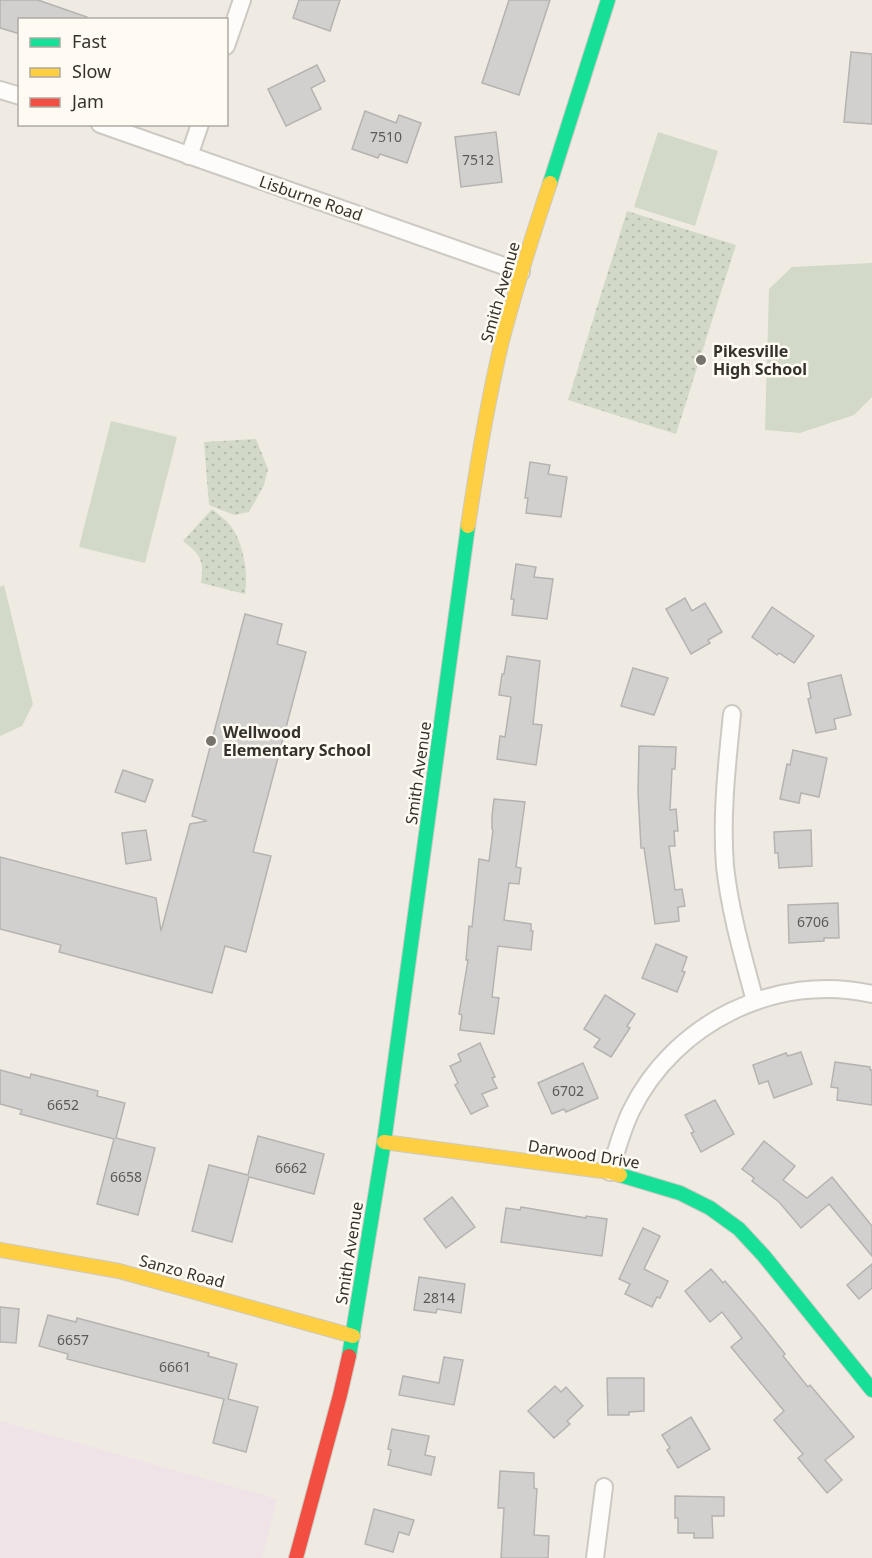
<svg xmlns="http://www.w3.org/2000/svg" width="872" height="1558" font-family="'Noto Sans',sans-serif">
  <defs>
    <pattern id="park-dots" width="8" height="8" patternUnits="userSpaceOnUse" patternTransform="scale(1.5)"><rect width="8" height="8" fill="#d2d9c8"/><path d="M2 2h.1M6 6h.1" fill="none" stroke="#b5bbac" stroke-width="1.8" stroke-linecap="round"/></pattern>
  </defs>
  <rect width="100%" height="100%" fill="#efebe3"/>
  <!-- commercial -->
  <polygon fill="#f0e3e8" points="0,1421 277,1499 262,1558 0,1558"/>
  <!-- grass -->
  <g fill="#d2d9c8">
    <polygon points="658,132 718,151 695,226 634,207"/>
    <polygon points="872,263 872,397 854,415 800,433 765,430 769,289 792,267"/>
    <polygon points="111,421 177,437 145,563 79,547"/>
    <polygon points="4,585 33,704 22,726 0,736 0,587"/>
  </g>
  <!-- park -->
  <g fill="url(#park-dots)">
    <polygon points="627,211 736,245 676,434 568,400"/>
    <polygon points="256,439 268,469 264,485 249,512 234,515 209,505 204,442"/>
    <path d="M212 509C218 514 225 519 230 525 243 541 249 574 245 594L201 583C204 560 201 555 183 541Z"/>
  </g>
  <!-- building -->
  <g fill="#d2d0cf" stroke="#b5b3b2" stroke-width="1.5">
    <polygon points="0,0 38,0 87,17 87,20 20,20 20,34 0,28"/>
    <polygon points="299,0 340,0 330,31 293,18"/>
    <polygon points="509,0 550,0 519,95 482,83"/>
    <polygon points="851,52 872,54 872,124 844,122"/>
    <polygon points="317,65 325,81 311,88 321,109 286,126 268,89"/>
    <polygon points="365,111 396,123 399,115 421,123 407,163 380,154 378,158 352,149"/>
    <polygon points="496,132 502,182 461,187 455,137"/>
    <polygon points="530,462 550,465 548,474 567,477 561,517 526,513 528,498 525,498"/>
    <polygon points="516,564 536,567 534,577 553,579 547,619 512,615 514,599 511,599"/>
    <polygon points="685,598 692,611 705,603 722,632 708,640 710,643 691,654 666,609"/>
    <polygon points="772,607 814,636 794,663 779,653 777,655 752,637"/>
    <polygon points="245,614 282,624 277,644 306,652 253,852 271,856 246,952 225,946 212,993 59,952 61,945 0,929 0,857 156,898 161,931 190,824 207,821 192,816"/>
    <polygon points="507,656 540,661 533,724 542,725 536,765 497,759 500,736 505,737 511,697 499,695 502,674 504,674"/>
    <polygon points="633,668 668,678 654,715 621,706"/>
    <polygon points="841,675 851,715 834,719 836,729 816,733 808,699 811,698 808,683"/>
    <polygon points="639,746 676,747 675,769 672,769 670,810 676,809 678,831 674,831 675,846 669,846 675,890 682,889 685,906 678,907 679,921 655,924 644,848 641,848 638,792"/>
    <polygon points="793,750 827,758 819,797 801,793 799,803 780,799 787,764 790,765"/>
    <polygon points="123,770 153,780 145,802 115,792"/>
    <polygon points="494,799 525,802 516,867 521,868 519,884 509,883 504,920 531,924 531,931 533,931 531,950 498,946 492,997 499,998 494,1034 460,1030 462,1015 459,1014 468,960 466,960 469,926 472,927 479,859 489,861 493,830 492,829 492,816"/>
    <polygon points="146,830 151,860 126,864 122,833"/>
    <polygon points="811,830 812,866 779,868 778,853 775,853 774,832"/>
    <polygon points="838,903 839,938 824,938 824,941 789,943 788,905"/>
    <polygon points="656,944 687,957 682,971 685,972 677,992 642,978"/>
    <polygon points="605,995 635,1014 627,1026 630,1028 611,1057 594,1047 600,1039 584,1029"/>
    <polygon points="480,1043 495,1077 492,1078 497,1088 482,1094 488,1106 471,1114 455,1085 458,1083 450,1066 461,1061 458,1054"/>
    <polygon points="801,1052 812,1084 774,1098 768,1081 759,1084 753,1065 786,1053 788,1056"/>
    <polygon points="835,1062 870,1067 870,1070 872,1070 872,1105 837,1100 838,1088 831,1087"/>
    <polygon points="583,1063 598,1098 566,1112 564,1109 552,1114 538,1083"/>
    <polygon points="0,1070 30,1078 31,1074 98,1091 97,1096 125,1103 116,1138 155,1148 138,1215 97,1204 114,1139 20,1114 22,1110 0,1104"/>
    <polygon points="715,1100 734,1134 701,1152 691,1133 694,1132 685,1115"/>
    <polygon points="258,1136 324,1154 314,1194 249,1177 232,1242 192,1231 209,1165 248,1175"/>
    <polygon points="764,1141 795,1166 783,1180 807,1198 832,1177 872,1226 872,1256 829,1204 801,1228 779,1202 752,1181 754,1178 742,1169"/>
    <polygon points="452,1197 475,1227 446,1248 424,1219"/>
    <polygon points="521,1207 586,1218 586,1216 607,1219 602,1256 501,1242 506,1208 520,1210"/>
    <polygon points="643,1228 660,1236 644,1269 668,1281 660,1298 657,1297 652,1307 625,1294 630,1284 619,1279"/>
    <polygon points="872,1264 872,1288 859,1299 847,1285"/>
    <polygon points="711,1269 723,1283 725,1281 754,1315 785,1354 783,1356 808,1387 810,1385 854,1437 825,1460 842,1480 827,1493 798,1458 803,1454 774,1420 784,1411 731,1347 742,1338 722,1312 710,1322 685,1291"/>
    <polygon points="419,1277 465,1284 461,1313 437,1309 436,1313 414,1310"/>
    <polygon points="0,1307 19,1309 16,1343 0,1342"/>
    <polygon points="48,1315 76,1322 77,1318 209,1353 208,1356 237,1364 228,1399 258,1407 246,1452 213,1443 224,1399 67,1359 68,1354 39,1346"/>
    <polygon points="444,1357 463,1360 454,1405 399,1395 403,1376 439,1383"/>
    <polygon points="607,1378 644,1378 644,1411 629,1412 629,1415 608,1415"/>
    <polygon points="555,1386 561,1392 566,1387 583,1406 567,1421 570,1424 554,1438 528,1411"/>
    <polygon points="691,1417 710,1449 678,1468 667,1450 670,1448 662,1435"/>
    <polygon points="392,1429 429,1436 425,1455 435,1457 431,1475 388,1465 391,1450 388,1449"/>
    <polygon points="500,1471 534,1473 534,1488 537,1489 534,1535 549,1536 548,1558 501,1558 504,1508 498,1508"/>
    <polygon points="675,1496 724,1497 724,1516 712,1516 713,1538 694,1538 694,1533 678,1533 678,1518 675,1518"/>
    <polygon points="374,1509 414,1520 409,1535 399,1532 393,1552 365,1544"/>
  </g>
  <g fill="none" stroke-linecap="round" stroke-linejoin="round">
    <defs>
      <g id="street">
        <polyline points="226,46 242,0"/>
        <polyline points="0,90 20,96"/>
        <polyline points="100,124 521,272"/>
        <polyline points="189,156 200,124"/>
        <path d="M732 714C727 764 721 816 725 866 730 912 743 956 755 1001"/>
        <path d="M610 1172C616 1151 622 1130 631 1111 674 1023 776 972 872 994"/>
        <polyline points="595,1558 604,1487"/>
      </g>
      <g id="fast">
        <polyline points="550,183 608,0"/>
        <polyline points="620,1175 680,1193 710,1208 739,1229 764,1256 872,1390"/>
        <polyline points="349,1356 384,1142 468,526"/>
      </g>
      <g id="slow">
        <path d="M468 526C477 465 487 405 501 345 515 290 532 237 550 183"/>
        <polyline points="384,1142 610,1172 620,1175"/>
        <polyline points="0,1250 119,1271 353,1336"/>
      </g>
      <polyline id="jam" points="296,1558 340,1395 349,1356"/>
    </defs>
    <!-- street casing -->
    <use href="#street" stroke="#ccc9c3" stroke-width="20"/>
    <!-- fast casing -->
    <use href="#fast" stroke="#ccc9c3" stroke-width="16"/>
    <!-- slow casing -->
    <use href="#slow" stroke="#ccc9c3" stroke-width="16"/>
    <!-- jam casing -->
    <use href="#jam" stroke="#ccc9c3" stroke-width="16"/>
    <!-- street -->
    <use href="#street" stroke="#fdfcfb" stroke-width="16"/>
    <!-- fast -->
    <use href="#fast" stroke="#16e098" stroke-width="14"/>
    <!-- slow -->
    <use href="#slow" stroke="#ffcf43" stroke-width="14"/>
    <!-- jam -->
    <use href="#jam" stroke="#f24e42" stroke-width="14"/>
  </g>
  <!-- markers -->
  <g fill="#76736d" stroke="#fffbf2" stroke-width="2">
    <circle cx="701" cy="360" r="6"/>
    <circle cx="211" cy="741" r="6"/>
  </g>
  <g text-anchor="middle" dominant-baseline="central" stroke-width="5" stroke-linejoin="round" paint-order="stroke">
    <!-- number labels -->
    <g font-size="14" fill="#5c5a56">
      <text x="386" y="136">7510</text>
      <text x="478" y="159">7512</text>
      <text x="813" y="921">6706</text>
      <text x="568" y="1090">6702</text>
      <text x="63" y="1104">6652</text>
      <text x="291" y="1167">6662</text>
      <text x="126" y="1176">6658</text>
      <text x="439" y="1297">2814</text>
      <text x="73" y="1339">6657</text>
      <text x="175" y="1366">6661</text>
    </g>
    <!-- street labels -->
    <g font-size="16" fill="#35322d" stroke="#fffbf2">
      <text transform="translate(311 198) rotate(19)">Lisburne Road</text>
      <text transform="translate(500 292) rotate(-74)">Smith Avenue</text>
      <text transform="translate(418 773) rotate(-82)">Smith Avenue</text>
      <text transform="translate(584 1154) rotate(9)">Darwood Drive</text>
      <text transform="translate(349 1253) rotate(-81)">Smith Avenue</text>
      <text transform="translate(182 1271) rotate(15)">Sanzo Road</text>
    </g>
    <!-- poi labels -->
    <g font-size="16" font-weight="bold" fill="#35322d" stroke="#fffbf2" text-anchor="start">
      <text x="713" y="351">Pikesville<tspan x="713" dy="18">High School</tspan></text>
      <text x="223" y="732">Wellwood<tspan x="223" dy="18">Elementary School</tspan></text>
    </g>
  </g>
  <!-- legend -->
  <rect x="18" y="18" width="210" height="108" fill="#fffbf2" stroke="#aeaba3" stroke-width="1.5"/>
  <rect x="30" y="38" width="30" height="9" fill="#16e098" stroke="#aeaba3" stroke-width="1.5"/>
  <text x="72" y="48" font-size="18" fill="#35322d">Fast</text>
  <rect x="30" y="68" width="30" height="9" fill="#ffcf43" stroke="#aeaba3" stroke-width="1.5"/>
  <text x="72" y="78" font-size="18" fill="#35322d">Slow</text>
  <rect x="30" y="98" width="30" height="9" fill="#f24e42" stroke="#aeaba3" stroke-width="1.5"/>
  <text x="72" y="108" font-size="18" fill="#35322d">Jam</text>
</svg>
